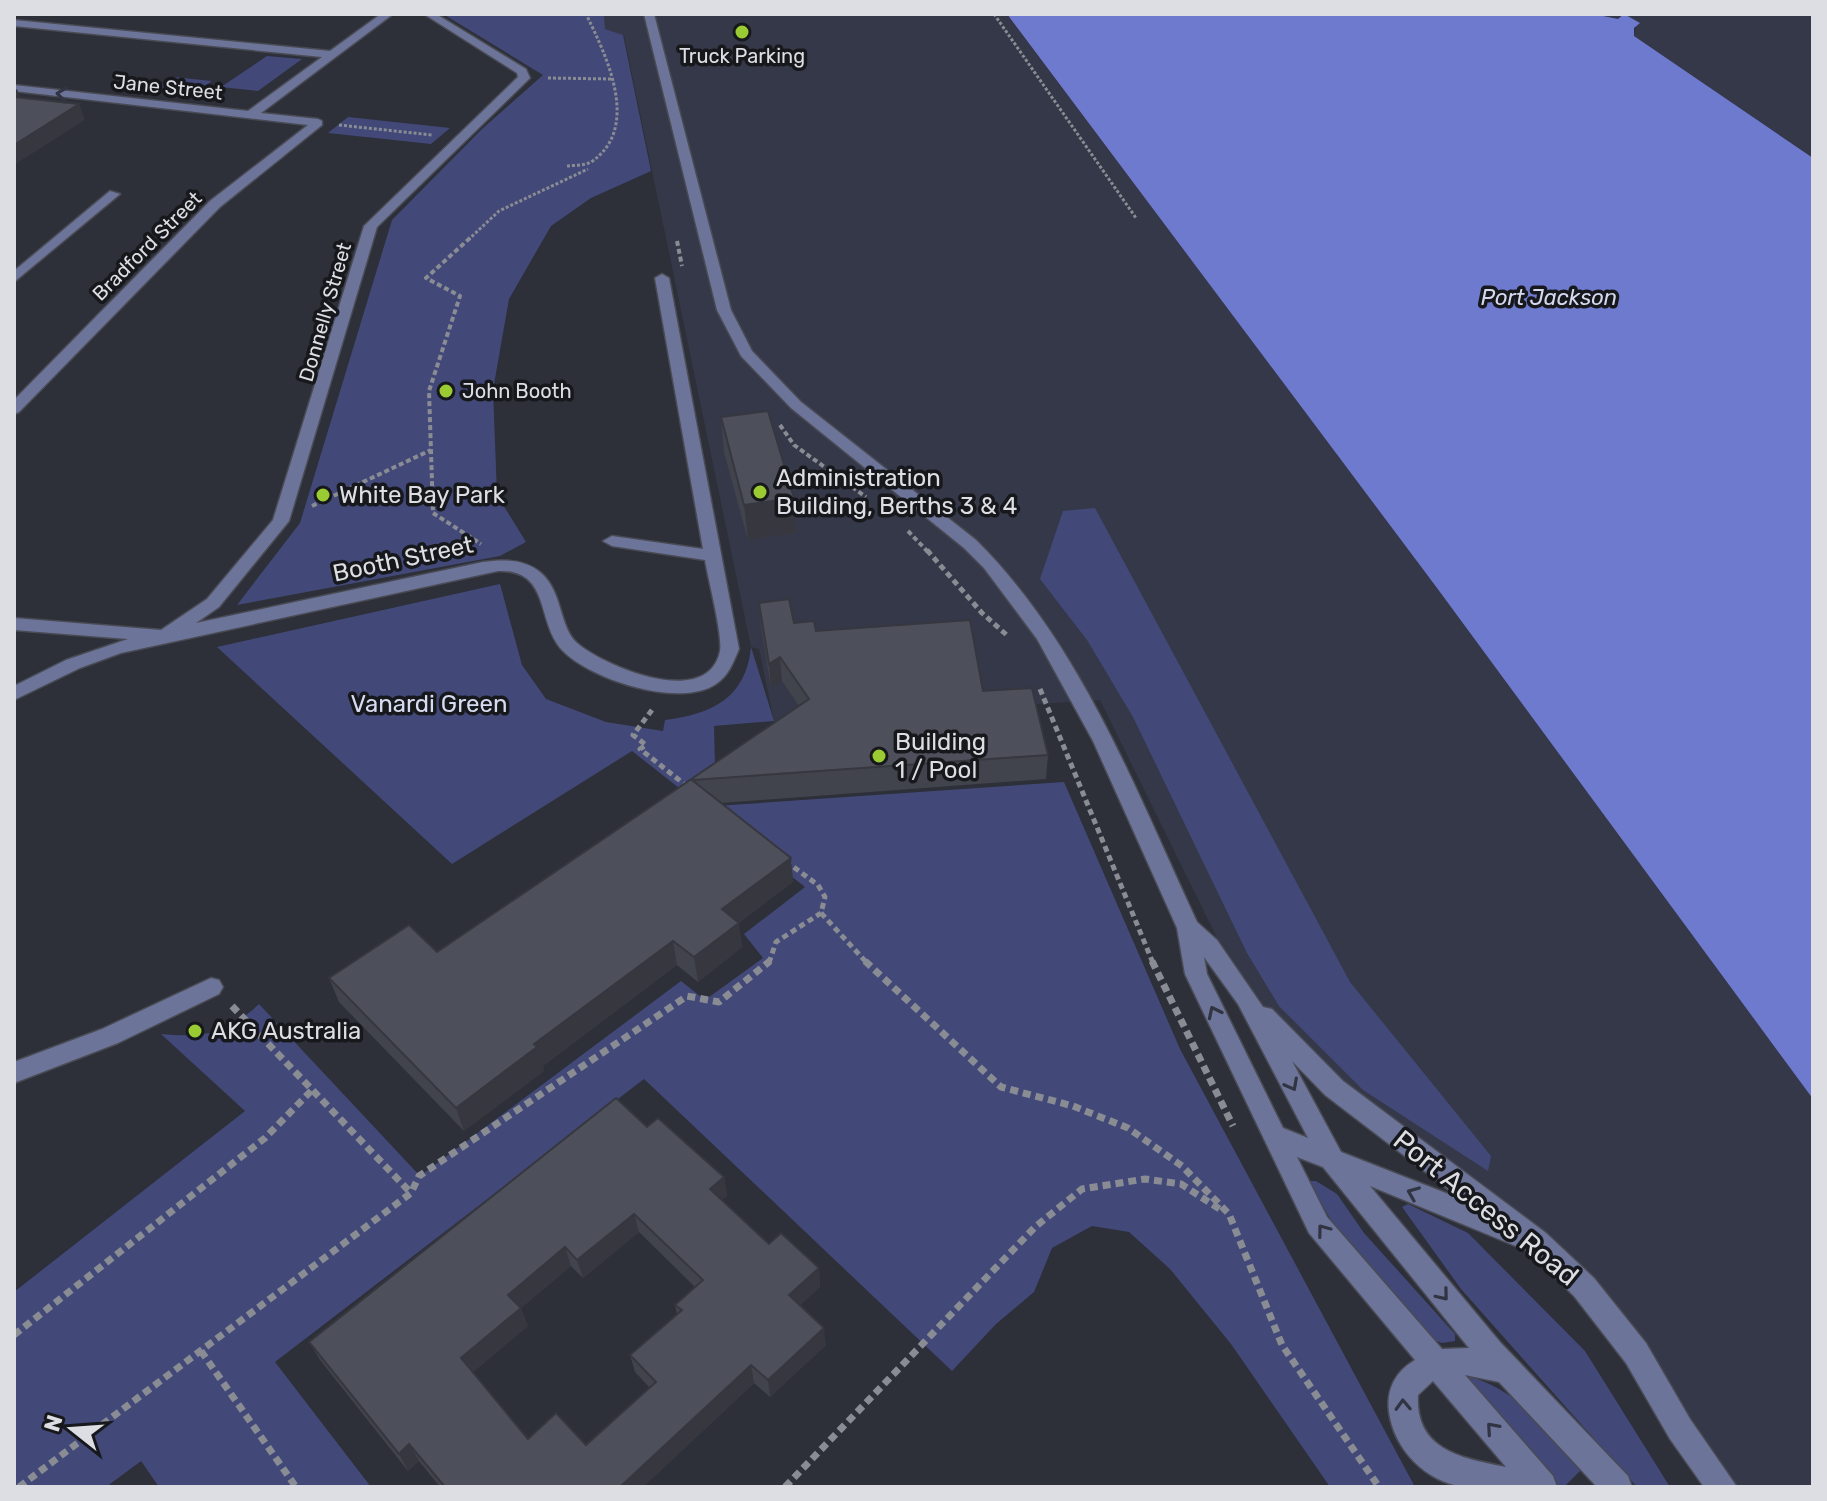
<svg xmlns="http://www.w3.org/2000/svg" width="1827" height="1501" font-family="Rubik,sans-serif">
  <rect width="100%" height="100%" fill="#2d2f39"/>
  <!-- built -->
  <g fill="#353848">
    <polygon points="604,14 1007,14 1437,588 1813,1099 1813,1487 1722,1487 1613,1320 1334,1088 1246,997 1100,700 774,721 759,649 751,647 624,36 605,29"/>
    <polygon points="1593,14 1813,14 1813,158 1634,36 1636,25"/>
  </g>
  <!-- green -->
  <g fill="#424978">
    <polygon points="443,14 604,14 605,29 623,35 651,171 591,198 551,226 509,299 493,390 497,495 526,542 500,556 237,605 300,523 392,220 482,129 543,75"/>
    <polygon points="267,56 302,59 258,91 221,87"/>
    <polygon points="173,77 212,81 193,94 153,90"/>
    <polygon points="348,117 450,128 431,144 328,133"/>
    <polygon points="1095,508 1350,982 1491,1156 1488,1171 1363,1090 1279,1006 1247,953 1133,717 1087,640 1040,579 1063,511"/>
    <path d="M500 584 522 665 546 699 606 722 663 731 665 720C712 714 746 698 751 647L774 721 714 726 716 806 1064 782 1180 1049 1415 1487H1330L1231 1344 1170 1269 1129 1232 1092 1226 1052 1248 1034 1292 996 1324 952 1371 644 1079 275 1362 371 1487H159L141 1461 106 1487H14V1292L245 1111 161 1034C204 1038 227 1034 259 1004L420 1176 681 981 705 1000 763 958 744 934 805 887 632 751 452 864 217 647Z"/>
    <polygon points="1308,1181 1316,1181 1337,1194 1364,1233 1455,1334 1455,1341 1442,1343 1431,1339 1338,1232"/>
    <polygon points="1408,1204 1468,1233 1585,1351 1670,1487 1637,1487 1461,1289 1402,1207"/>
    <path d="M1468 1376C1521 1391 1546 1430 1582 1469L1564 1487H1554L1461 1378Z"/>
  </g>
  <!-- water -->
  <polygon fill="#6e7ace" points="1007,14 1593,14 1618,19 1624,14 1640,23 1634,28 1634,36 1813,158 1813,1099 1437,588"/>
  <g fill="none" stroke-linecap="round" stroke-linejoin="round">
    <defs>
      <g id="minor">
        <polygon points="381,14 393,14 261,113 318,119 322,121 322,125 220,207 19,412 14,414 14,400 210,201 308,125 14,91 14,85 248,111 322,57 14,26 14,20 330,51"/>
        <path d="M424 14H436L526 69 530 78 377 227 289 521 219 607 196 623 483 562C503 559 525 559 541 573 563 592 559 627 577 643 605 667 708 710 720 651 723 635 708 579 705 560L612 546 603 541 612 536 703 549 655 278 662 274 669 278 739 649C733 663 729 675 716 684 680 709 589 679 562 650 536 622 551 569 498 571L121 653 80 668 14 700V686L66 660 128 639 14 630V618L161 630 207 599 273 520 364 226 518 77 517 73Z"/>
        <path d="M644 14H654L731 310 752 351 801 402 976 540C1081 644 1136 791 1197 922L1217 940 1263 1007 1272 1009 1343 1081 1546 1233 1594 1278 1646 1343 1690 1419 1737 1487H1704L1670 1439 1626 1363 1574 1296 1528 1251 1370 1186 1500 1342 1628 1476 1632 1487H1597L1499 1382 1465 1375 1553 1476 1557 1487C1527 1487 1493 1491 1463 1487 1425 1481 1394 1449 1389 1412 1386 1389 1396 1371 1415 1360L1309 1233 1185 974 1177 928 1093 741 1037 639 984 568 964 548 791 408 741 356 717 310ZM1204 957 1238 1004 1308 1138 1283 1128 1207 974ZM1292 1061 1325 1095 1461 1199 1341 1152ZM1297 1157 1323 1167 1469 1348 1442 1349 1327 1217ZM1433 1381 1506 1467C1463 1458 1415 1451 1418 1395Z"/>
        <polygon points="110,191 120,194 14,282 14,271"/>
        <polygon points="211,978 219,980 223,987 219,994 118,1043 14,1083 14,1062 102,1029"/>
      </g>
    </defs>
    <!-- minor casing -->
    <use href="#minor" stroke="#494b54" stroke-width="3"/>
    <!-- path-far3 -->
    <g stroke="#8a8c94" stroke-width="3" stroke-dasharray="3 2" stroke-linecap="butt">
      <polyline points="994,14 1136,218"/>
      <polyline points="548,78 611,79"/>
      <polyline points="339,125 432,135"/>
      <path d="M567 166C575 165 584 166 591 162 642 128 606 55 586 14"/>
      <polyline points="468,240 499,211 588,169"/>
    </g>
    <!-- path-far2 -->
    <g stroke="#8a8c94" stroke-width="4" stroke-dasharray="5 3" stroke-linecap="butt">
      <polyline points="470,238 426,278 460,296 429,391 433,513 481,544"/>
      <polyline points="677,241 682,266"/>
      <polyline points="780,425 794,445 866,497"/>
      <polyline points="312,506 431,450"/>
      <polyline points="908,531 928,552"/>
    </g>
    <!-- path-far1 -->
    <g stroke="#8a8c94" stroke-width="5" stroke-dasharray="6 4" stroke-linecap="butt">
      <polyline points="927,550 982,613 1009,637"/>
      <polyline points="1040,689 1153,963"/>
      <polyline points="652,710 633,735 646,745 640,749 688,787"/>
      <polyline points="821,913 867,963"/>
      <polyline points="769,963 776,942 821,913 825,897 818,885 788,863"/>
    </g>
    <!-- path -->
    <g stroke="#8a8c94" stroke-width="7" stroke-dasharray="8 5" stroke-linecap="butt">
      <polyline points="865,961 1001,1087 1073,1106 1128,1128 1182,1166 1229,1214 1282,1345 1379,1487"/>
      <polyline points="1152,961 1233,1126"/>
      <polyline points="232,1006 411,1193"/>
      <polyline points="14,1335 265,1138 313,1089"/>
      <polyline points="201,1351 296,1487"/>
      <polyline points="19,1487 411,1193 419,1176 687,996 719,1002 770,961"/>
      <polyline points="785,1487 1035,1227 1082,1189 1145,1179 1181,1184 1221,1210"/>
    </g>
    <!-- minor -->
    <use href="#minor" fill="#6d7499" fill-rule="evenodd"/>
  </g>
  <!-- wall -->
  <g fill="#42444d" fill-rule="evenodd">
    <polygon points="721,417 794,498 797,533 748,540 724,452"/>
    <polygon points="759,603 794,623 983,691 1048,755 1046,779 721,803 791,858 793,882 738,923 742,947 698,982 677,965 543,1066 544,1071 464,1131 339,1002 329,978 437,952 799,706 782,681 771,688 761,627"/>
    <path d="M647 1127 724 1177 727 1196 722 1200 769 1244 819 1268 820 1287 800 1305 826 1345 770 1397 754 1383 643 1487H440L419 1461 408 1471 320 1360 309 1342ZM639 1232 695 1287 675 1305 677 1314 630 1355 635 1372 650 1388 586 1445 528 1439 473 1372 528 1326 521 1308 571 1266 583 1278Z"/>
  </g>
  <!-- shaded-wall -->
  <g fill="#36373f">
    <polygon points="17,89 23,105 14,110 14,91"/>
    <polygon points="79,104 85,120 14,165 14,145"/>
    <polygon points="794,498 797,533 748,540 744,505"/>
    <polygon points="780,657 782,681 771,688 769,664"/>
    <polygon points="791,858 793,882 725,934 722,909"/>
    <polygon points="739,923 742,947 698,982 694,957"/>
    <polygon points="673,941 677,965 543,1066 544,1071 464,1131 456,1108 534,1044"/>
    <polygon points="724,1177 727,1196 713,1208 710,1189"/>
    <polygon points="634,1214 639,1232 583,1278 577,1260"/>
    <polygon points="565,1247 571,1266 515,1313 508,1295"/>
    <polygon points="819,1268 820,1287 791,1313 789,1295"/>
    <polygon points="521,1308 528,1326 469,1375 461,1358"/>
    <polygon points="824,1328 826,1345 770,1397 768,1380"/>
    <polygon points="751,1365 754,1383 643,1487 620,1487"/>
    <polygon points="409,1444 419,1461 408,1471 399,1454"/>
  </g>
  <!-- building -->
  <g fill="#4d4f5a" stroke="#36373f" stroke-width="2" fill-rule="evenodd">
    <polygon points="14,97 79,104 14,145"/>
    <polygon points="768,411 794,498 744,505 721,417"/>
    <polygon points="789,599 794,623 814,621 816,631 970,620 983,691 1032,688 1048,755 692,780 791,858 722,909 739,923 694,957 673,941 534,1044 537,1047 456,1108 329,978 409,925 437,952 809,699 780,657 769,664 759,603"/>
    <path d="M616 1098 647 1127 658 1118 724 1177 710 1189 769 1244 781 1233 819 1268 789 1295 824 1328 768 1380 751 1365 620 1487H445L409 1444 399 1454 309 1342ZM634 1214 703 1280 675 1305 682 1310 630 1355 656 1382 586 1445 556 1413 528 1439 461 1358 521 1308 508 1295 565 1247 577 1260Z"/>
  </g>
  <!-- one-way arrows -->
  <defs><path id="oneway-chevron" d="M-2-3.5L2.5 0L-2 3.5" fill="none" stroke-width="1.6" stroke-linecap="round" stroke-linejoin="round" transform="scale(2)"/></defs>
  <g stroke="#313442">
    <use href="#oneway-chevron" transform="translate(62 94) rotate(-173)"/>
    <use href="#oneway-chevron" transform="translate(1214 1012) rotate(-116)"/>
    <use href="#oneway-chevron" transform="translate(1292 1085) rotate(62)"/>
    <use href="#oneway-chevron" transform="translate(1413 1193) rotate(-158)"/>
    <use href="#oneway-chevron" transform="translate(1323 1230) rotate(-127)"/>
    <use href="#oneway-chevron" transform="translate(1443 1295) rotate(51)"/>
    <use href="#oneway-chevron" transform="translate(1403 1405) rotate(-92)"/>
    <use href="#oneway-chevron" transform="translate(1492 1428) rotate(-131)"/>
  </g>
  <!-- markers -->
  <g fill="#9bcb33" stroke="#17181c" stroke-width="3">
    <circle cx="742" cy="32" r="8"/>
    <circle cx="446" cy="391" r="8"/>
    <circle cx="760" cy="492" r="8"/>
    <circle cx="323" cy="495" r="8"/>
    <circle cx="879" cy="756" r="8"/>
    <circle cx="195" cy="1031" r="8"/>
  </g>
  <g text-anchor="middle" dominant-baseline="central" stroke-width="7" stroke-linejoin="round" paint-order="stroke">
    <!-- far-poi labels -->
    <g font-size="20" fill="#dcdee4" stroke="#17181c">
      <text x="742" y="56">Truck Parking</text>
      <text x="462" y="391" text-anchor="start">John Booth</text>
    </g>
    <!-- far-street labels -->
    <g font-size="20" fill="#dcdee4" stroke="#17181c">
      <text transform="translate(168 87) rotate(6)">Jane Street</text>
      <text transform="translate(147 246) rotate(-45)">Bradford Street</text>
      <text transform="translate(325 312) rotate(-74)">Donnelly Street</text>
    </g>
    <!-- far-water labels -->
    <g font-size="22" font-style="italic" fill="#d4d9f0" stroke="#17181c">
      <text x="1549" y="297">Port Jackson</text>
    </g>
    <!-- poi labels -->
    <g font-size="24" fill="#dcdee4" stroke="#17181c" text-anchor="start">
      <text x="776" y="478">Administration<tspan x="776" dy="28">Building, Berths 3 &amp; 4</tspan></text>
      <text x="339" y="495">White Bay Park</text>
      <text x="895" y="742">Building<tspan x="895" dy="28">1 / Pool</tspan></text>
      <text x="211" y="1031">AKG Australia</text>
    </g>
    <!-- street labels -->
    <g font-size="24" fill="#dcdee4" stroke="#17181c">
      <text transform="translate(403 559) rotate(-12)">Booth Street</text>
    </g>
    <!-- park labels -->
    <g font-size="24" fill="#d6dbf1" stroke="#17181c">
      <text x="429" y="704">Vanardi Green</text>
    </g>
    <!-- near-street labels -->
    <g font-size="28" fill="#dcdee4" stroke="#17181c">
      <text transform="translate(1486 1208) rotate(39)">Port Access Road</text>
    </g>
  </g>
  <!-- border -->
  <rect width="1827" height="1501" fill="none" stroke="#dcdee4" stroke-width="32"/>
  <!-- north arrow -->
  <g transform="translate(72 1429) rotate(287)" stroke="#17181c" stroke-width="6" paint-order="stroke">
  <path d="M0-6L14 30L0 20L-14 30Z" fill="#dcdee4"/>
  <text y="-12" font-size="22" font-weight="bold" text-anchor="middle" fill="#dcdee4">N</text>
  </g>
</svg>
